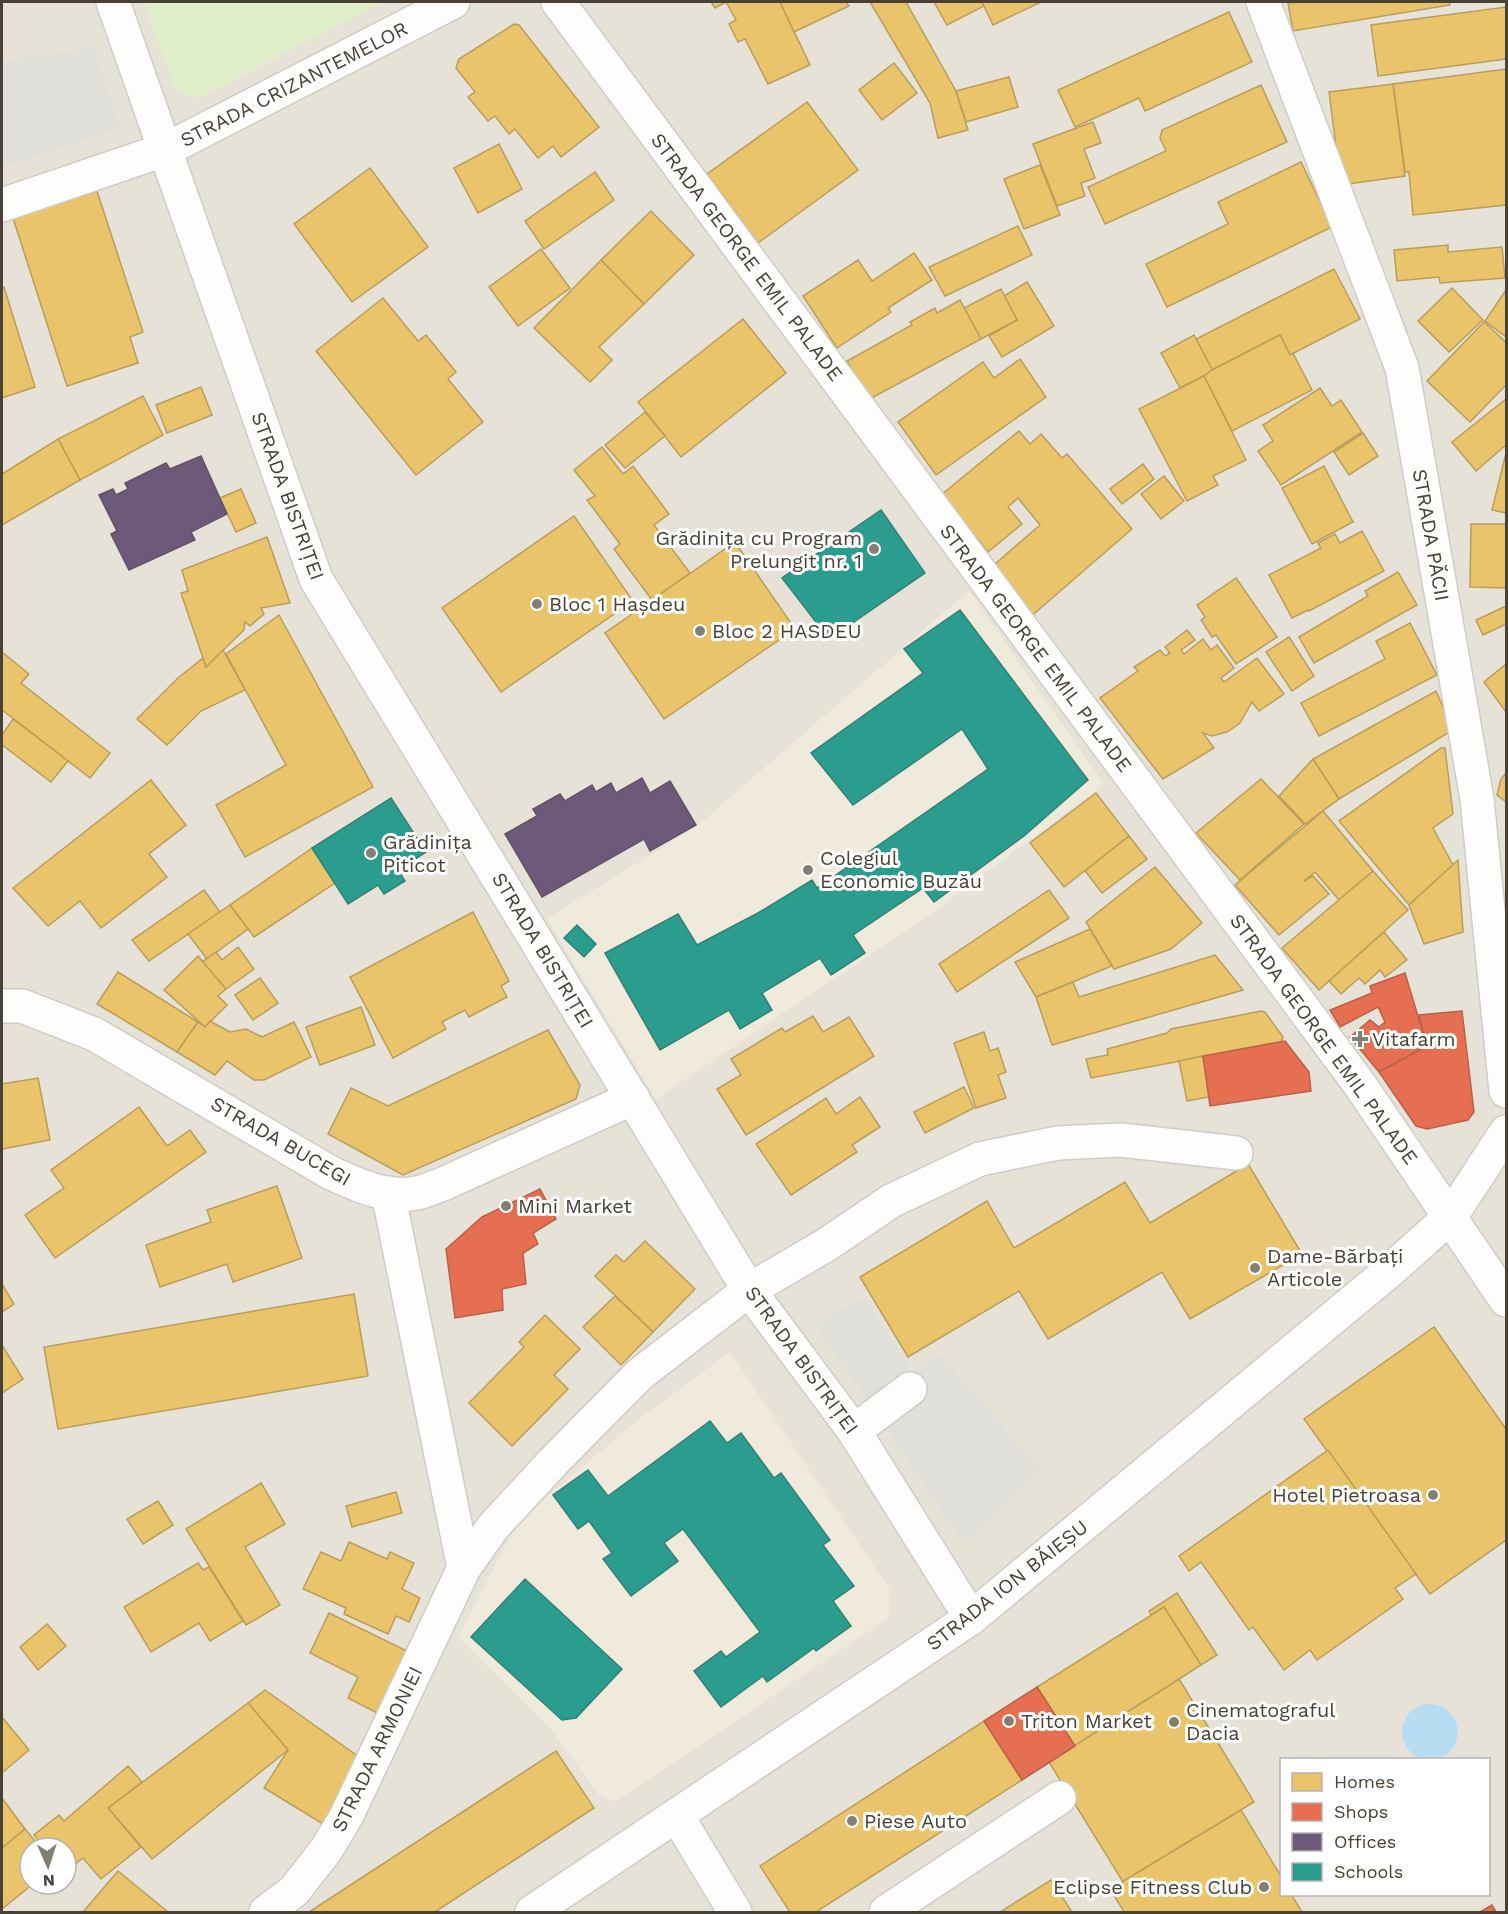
<svg xmlns="http://www.w3.org/2000/svg" width="1508" height="1914" font-family="'Work Sans',sans-serif">
  <rect width="100%" height="100%" fill="#f2f0eb"/>
  <!-- residential -->
  <path fill="#e7e2d8" fill-rule="evenodd" d="M2 2H1506V1912H2ZM1282 1760H1488V1894H1282ZM30 1848H66V1884H30Z"/>
  <!-- education -->
  <g fill="#f0eadc">
    <polygon points="969,591 1104,784 931,914 656,1099 547,919 698,825"/>
    <polygon points="730,1352 890,1590 890,1617 615,1802 599,1795 551,1729 458,1637 518,1521 638,1420"/>
  </g>
  <!-- green -->
  <path fill="#e0eec9" d="M144 2H384L201 97C191 98 183 97 175 90Z"/>
  <!-- parking -->
  <g fill="#e1dfda">
    <polygon points="93,48 120,128 2,168 2,61"/>
    <polygon points="864,1297 913,1372 940,1354 1040,1469 964,1544 816,1325"/>
  </g>
  <!-- water -->
  <circle fill="#b8ddf3" cx="1430" cy="1732" r="28"/>
  <!-- homes -->
  <g fill="#e9c46a" stroke="#b99d5a" stroke-width="1.5">
    <polygon points="711,2 780,2 810,65 768,84 745,39 738,42 729,24 736,20 726,2 715,8"/>
    <polygon points="780,2 846,2 849,6 794,32"/>
    <polygon points="870,2 906,2 956,91 968,130 938,138 930,103"/>
    <polygon points="934,2 982,2 984,6 947,25"/>
    <polygon points="982,2 1041,2 993,25"/>
    <polygon points="1299,2 1449,2 1450,5 1293,31 1288,3"/>
    <polygon points="1506,7 1506,59 1378,76 1371,25"/>
    <polygon points="1229,12 1252,62 1145,111 1139,98 1075,127 1058,90"/>
    <polygon points="514,24 519,25 599,127 561,157 553,146 538,158 515,129 509,134 495,116 488,121 468,97 475,92 456,68 459,59"/>
    <polygon points="894,63 917,93 882,120 859,90"/>
    <polygon points="1506,69 1506,205 1413,215 1409,172 1405,172 1393,84"/>
    <polygon points="1009,77 1018,107 966,122 956,91"/>
    <polygon points="1393,84 1405,176 1341,185 1329,92"/>
    <polygon points="1261,85 1287,142 1105,224 1088,187 1166,151 1160,138 1162,130"/>
    <polygon points="807,102 858,170 758,243 707,174"/>
    <polygon points="1093,122 1101,143 1084,149 1095,178 1081,183 1085,196 1057,206 1033,144"/>
    <polygon points="499,144 522,189 478,213 454,168"/>
    <polygon points="1301,162 1332,227 1167,307 1146,264 1228,224 1218,202"/>
    <polygon points="1040,165 1060,215 1024,229 1004,179"/>
    <polygon points="370,168 428,247 352,302 294,224"/>
    <polygon points="595,172 614,200 544,249 525,221"/>
    <polygon points="97,191 143,332 130,337 138,363 67,386 13,218"/>
    <polygon points="651,211 694,255 644,304 601,260"/>
    <polygon points="1018,226 1032,255 945,296 929,267"/>
    <polygon points="1448,245 1448,252 1502,247 1505,278 1440,283 1439,277 1397,281 1394,250"/>
    <polygon points="541,249 570,288 518,326 489,287"/>
    <polygon points="914,253 932,280 888,308 891,312 837,348 803,296 858,260 872,281"/>
    <polygon points="601,260 644,304 599,347 612,360 590,382 534,328"/>
    <polygon points="1334,269 1360,319 1290,355 1280,335 1212,370 1196,339"/>
    <polygon points="1027,282 1054,326 1002,357 989,336 1017,320 1004,296"/>
    <polygon points="4,287 35,387 2,398 2,288"/>
    <polygon points="1452,288 1483,320 1449,352 1418,321"/>
    <polygon points="1001,289 1017,320 981,339 964,308"/>
    <polygon points="1506,290 1506,337 1485,321"/>
    <polygon points="383,298 418,341 426,335 456,372 448,379 483,422 416,475 316,351"/>
    <polygon points="960,300 981,339 868,400 847,361 912,325 910,322 935,308 937,313"/>
    <polygon points="743,319 786,373 681,457 638,402"/>
    <polygon points="1484,322 1506,342 1506,385 1470,422 1427,381"/>
    <polygon points="1194,335 1213,371 1180,388 1161,353"/>
    <polygon points="1280,335 1290,355 1293,353 1312,390 1232,431 1204,376 1212,370"/>
    <polygon points="1020,359 1046,397 936,475 898,422 983,362 994,378"/>
    <polygon points="1204,376 1246,460 1213,476 1218,485 1187,501 1139,409"/>
    <polygon points="201,387 212,415 167,433 156,405"/>
    <polygon points="1320,388 1332,406 1341,400 1362,432 1281,485 1258,451 1273,441 1263,425"/>
    <polygon points="143,396 163,435 80,480 58,439"/>
    <polygon points="1506,399 1506,445 1476,471 1452,442"/>
    <polygon points="645,412 665,436 625,468 605,445"/>
    <polygon points="1019,431 1030,444 1041,434 1062,458 1067,454 1132,529 1028,619 987,571 1040,525 1018,498 1008,507 1022,524 988,552 941,495"/>
    <polygon points="1363,433 1378,456 1349,475 1334,452"/>
    <polygon points="58,439 80,480 2,525 2,474"/>
    <polygon points="602,447 623,474 633,466 669,514 654,525 690,573 652,600 614,549 620,544 587,500 595,496 574,470"/>
    <polygon points="1506,453 1506,513 1492,510"/>
    <polygon points="1143,464 1154,479 1122,504 1110,489"/>
    <polygon points="1324,466 1353,522 1312,544 1282,488"/>
    <polygon points="1164,476 1184,501 1161,519 1141,494"/>
    <polygon points="241,489 256,523 236,532 220,498"/>
    <polygon points="574,516 633,601 501,692 442,608"/>
    <polygon points="1471,524 1506,524 1506,588 1470,587"/>
    <polygon points="1362,531 1384,571 1309,611 1308,610 1292,618 1269,575 1321,548 1318,543 1335,534 1340,543"/>
    <polygon points="267,537 290,603 261,608 264,614 250,626 245,622 244,630 206,667 181,593 188,591 182,570"/>
    <polygon points="735,542 795,629 664,719 605,633"/>
    <polygon points="1398,572 1417,605 1314,663 1299,637 1368,596 1365,591"/>
    <polygon points="1236,578 1277,637 1236,664 1216,635 1212,637 1201,620 1205,617 1197,605"/>
    <polygon points="1506,606 1506,624 1483,635 1476,620"/>
    <polygon points="279,615 373,787 245,857 216,805 286,765 226,654"/>
    <polygon points="1410,623 1437,675 1319,736 1301,703 1385,659 1376,641"/>
    <polygon points="1187,630 1195,640 1181,650 1184,654 1203,639 1211,650 1217,645 1234,668 1221,678 1224,682 1257,658 1284,694 1259,711 1252,702 1240,723 1227,732 1212,736 1203,733 1214,748 1163,779 1100,698 1138,671 1134,667 1160,650 1165,656 1170,653 1165,647"/>
    <polygon points="1289,637 1314,676 1292,691 1266,652"/>
    <polygon points="223,650 245,690 201,711 167,745 137,719 178,678 203,658 206,667"/>
    <polygon points="2,652 29,674 21,683 110,753 90,778 2,710"/>
    <polygon points="1506,664 1506,712 1484,682"/>
    <polygon points="1436,691 1453,730 1339,799 1313,759"/>
    <polygon points="13,719 68,761 51,782 2,745 2,735"/>
    <polygon points="1441,748 1445,748 1453,814 1433,828 1453,865 1409,905 1339,821"/>
    <polygon points="1313,759 1339,799 1305,824 1279,796"/>
    <polygon points="1506,773 1506,802 1497,795 1501,779"/>
    <polygon points="1261,779 1304,824 1240,880 1196,833"/>
    <polygon points="151,780 186,825 149,854 167,877 101,928 80,901 48,926 13,888"/>
    <polygon points="1096,793 1129,836 1064,887 1030,843"/>
    <polygon points="1323,811 1373,871 1339,900 1315,872 1304,881 1313,876 1329,894 1279,935 1235,885"/>
    <polygon points="1129,836 1147,859 1102,893 1085,871"/>
    <polygon points="312,848 335,883 254,937 230,905"/>
    <polygon points="1458,860 1463,932 1424,944 1409,905"/>
    <polygon points="1155,867 1202,923 1171,949 1114,969 1086,922"/>
    <polygon points="1373,871 1408,910 1319,990 1282,948"/>
    <polygon points="204,890 220,912 149,961 132,940"/>
    <polygon points="1049,890 1069,918 957,992 939,964"/>
    <polygon points="230,905 248,929 207,959 188,934"/>
    <polygon points="473,912 509,981 501,986 507,997 469,1017 465,1010 442,1022 446,1029 393,1058 350,977"/>
    <polygon points="1090,929 1112,966 1036,997 1015,962"/>
    <polygon points="1384,932 1407,960 1385,977 1380,970 1365,984 1359,978 1341,994 1329,981"/>
    <polygon points="238,947 254,969 226,989 202,962 216,952 222,960"/>
    <polygon points="1215,955 1243,990 1052,1045 1036,997 1073,982 1079,997"/>
    <polygon points="198,956 226,989 218,996 227,1005 205,1027 164,990"/>
    <polygon points="118,972 198,1022 177,1052 97,1004"/>
    <polygon points="260,978 278,1003 253,1020 235,995"/>
    <polygon points="361,1007 375,1045 320,1065 306,1027"/>
    <polygon points="1261,1011 1265,1012 1283,1037 1281,1042 1091,1078 1086,1059 1108,1055 1107,1049 1167,1033 1171,1029"/>
    <polygon points="813,1016 823,1032 849,1017 874,1056 746,1135 717,1089 741,1075 731,1059 782,1028 785,1032"/>
    <polygon points="210,1021 230,1032 246,1029 262,1037 294,1022 311,1057 264,1080 254,1080 227,1061 215,1075 177,1052 198,1022 205,1027"/>
    <polygon points="548,1030 580,1085 576,1099 403,1175 328,1134 351,1088 388,1106"/>
    <polygon points="984,1032 990,1051 998,1048 1006,1072 998,1075 1006,1098 976,1108 954,1043"/>
    <polygon points="1203,1056 1209,1097 1187,1101 1179,1061"/>
    <polygon points="38,1078 50,1140 2,1149 2,1084"/>
    <polygon points="964,1087 974,1108 925,1133 914,1112"/>
    <polygon points="860,1097 880,1127 852,1145 857,1152 791,1195 756,1144 826,1098 836,1114"/>
    <polygon points="139,1107 167,1146 190,1130 206,1152 55,1258 25,1215 64,1188 51,1170"/>
    <polygon points="1248,1164 1302,1254 1190,1319 1162,1272 1048,1339 1019,1291 908,1357 860,1277 987,1201 1014,1248 1125,1182 1150,1223"/>
    <polygon points="277,1186 302,1258 233,1282 227,1264 160,1287 146,1245 211,1222 207,1210"/>
    <polygon points="645,1241 695,1289 653,1332 595,1276 616,1255 624,1262"/>
    <polygon points="2,1284 14,1304 2,1312"/>
    <polygon points="354,1294 368,1376 58,1429 44,1347"/>
    <polygon points="615,1296 653,1332 621,1365 583,1327"/>
    <polygon points="545,1315 580,1349 554,1375 568,1389 512,1446 469,1403 524,1347 519,1342"/>
    <polygon points="1434,1327 1506,1429 1506,1540 1430,1594 1304,1419"/>
    <polygon points="2,1345 23,1379 2,1393"/>
    <polygon points="1328,1450 1416,1574 1395,1588 1403,1599 1317,1660 1310,1650 1284,1670 1253,1627 1249,1630 1201,1562 1189,1571 1179,1556"/>
    <polygon points="261,1483 285,1524 245,1547 280,1605 246,1625 186,1529"/>
    <polygon points="396,1492 402,1513 352,1527 346,1506"/>
    <polygon points="158,1501 173,1525 143,1544 127,1519"/>
    <polygon points="349,1542 387,1559 390,1552 414,1563 402,1589 420,1598 409,1622 396,1616 388,1634 344,1614 346,1608 303,1589 321,1552 341,1561"/>
    <polygon points="198,1563 203,1570 209,1567 243,1621 210,1641 199,1623 151,1652 124,1607"/>
    <polygon points="1177,1593 1217,1655 1201,1665 1164,1607 1151,1615 1149,1611"/>
    <polygon points="1164,1607 1201,1665 1075,1746 1037,1687"/>
    <polygon points="329,1613 407,1651 377,1713 348,1698 358,1677 310,1653"/>
    <polygon points="47,1624 66,1646 38,1670 20,1647"/>
    <polygon points="1179,1679 1254,1802 1123,1882 1049,1762"/>
    <polygon points="265,1690 359,1757 323,1824 264,1788 288,1750 248,1703"/>
    <polygon points="248,1703 288,1750 152,1859 108,1808"/>
    <polygon points="2,1717 29,1750 2,1773"/>
    <polygon points="984,1721 1022,1780 816,1912 790,1912 760,1866"/>
    <polygon points="556,1751 594,1808 435,1912 309,1912"/>
    <polygon points="128,1766 142,1782 108,1808 141,1847 101,1879 83,1858 66,1871 66,1848 44,1848 34,1835 59,1815 64,1821"/>
    <polygon points="2,1798 25,1829 2,1848"/>
    <polygon points="1241,1810 1282,1878 1282,1894 1291,1894 1302,1912 1124,1912 1110,1889"/>
    <polygon points="25,1829 41,1848 30,1848 30,1884 33,1884 2,1909 2,1848"/>
    <polygon points="118,1871 168,1912 83,1912"/>
    <polygon points="1051,1880 1072,1912 1000,1912"/>
  </g>
  <!-- shops -->
  <g fill="#e76f51" stroke="#b86149" stroke-width="1.5">
    <polygon points="1405,973 1427,1046 1379,1072 1350,1037 1370,1020 1379,1027 1385,1022 1378,1007 1340,1027 1330,1010 1372,993 1370,986"/>
    <polygon points="1462,1011 1474,1112 1468,1120 1427,1129 1416,1126 1379,1072 1427,1046 1419,1015"/>
    <polygon points="1285,1041 1309,1072 1311,1091 1210,1106 1203,1056"/>
    <polygon points="540,1189 556,1219 533,1233 538,1244 523,1253 526,1284 502,1289 503,1310 455,1318 446,1249 482,1217"/>
    <polygon points="1037,1687 1075,1746 1022,1780 984,1721"/>
    <polygon points="1492,1905 1496,1912 1480,1912"/>
  </g>
  <!-- offices -->
  <g fill="#6d597a" stroke="#625265" stroke-width="1.5">
    <polygon points="201,456 227,514 191,532 195,540 129,570 111,534 117,531 99,495 113,489 116,495 128,489 125,483 166,463 170,469"/>
    <polygon points="642,778 650,793 670,781 696,825 650,851 644,839 542,897 505,834 537,816 533,809 560,794 565,801 592,785 596,792 611,783 616,793"/>
  </g>
  <!-- schools -->
  <g fill="#2a9d8f" stroke="#338174" stroke-width="1.5">
    <polygon points="881,510 925,573 829,639 782,578"/>
    <polygon points="960,610 1088,780 1024,836 934,902 923,888 853,935 865,953 831,975 820,958 762,993 772,1010 740,1029 729,1010 660,1050 605,953 678,914 697,945 758,913 812,880 817,888 988,769 962,729 853,805 811,753 923,673 904,649"/>
    <polygon points="391,798 426,852 398,870 405,881 384,894 378,885 348,904 312,848"/>
    <polygon points="577,925 596,944 584,957 564,938"/>
    <polygon points="710,1421 727,1443 741,1433 774,1478 781,1473 830,1540 823,1545 854,1586 833,1601 851,1626 816,1651 814,1648 767,1682 763,1676 721,1707 694,1671 721,1651 726,1657 760,1632 683,1529 664,1543 678,1561 631,1596 603,1559 612,1553 589,1521 578,1529 553,1495 588,1470 608,1496"/>
    <polygon points="525,1579 622,1669 576,1718 562,1720 471,1637"/>
  </g>
  <g fill="none" stroke-linecap="round" stroke-linejoin="round">
    <defs>
      <g id="minor">
        <polyline points="113,2 316,579 749,1290 854,1431 971,1618"/>
        <polyline points="558,2 1360,1085 1506,1300"/>
        <polyline points="1263,2 1402,368 1477,799 1506,1091"/>
        <polyline points="2,205 167,149 453,2"/>
        <path d="M2 1006H22L94 1034 331 1173C357 1185 387 1199 417 1193 426 1191 435 1187 443 1184L633 1098"/>
        <polyline points="388,1193 464,1568"/>
        <polyline points="854,1431 910,1389"/>
        <polyline points="677,1816 735,1912"/>
        <polyline points="266,1912 294,1891 326,1850 346,1817 464,1568 493,1527 553,1462 640,1374 749,1290 826,1245 891,1201 980,1159 1058,1143 1121,1140 1236,1153"/>
        <polyline points="532,1912 971,1618 1393,1268 1451,1216 1506,1132"/>
        <polyline points="886,1912 1059,1798"/>
      </g>
    </defs>
    <!-- minor casing -->
    <use href="#minor" stroke="#cfccc7" stroke-width="36"/>
    <!-- minor -->
    <use href="#minor" stroke="#fdfdfc" stroke-width="33"/>
  </g>
  <!-- markers -->
  <g fill="#847e75" stroke="#fff" stroke-width="2">
    <circle cx="874" cy="549" r="6"/>
    <circle cx="537" cy="604" r="6"/>
    <circle cx="700" cy="631" r="6"/>
    <circle cx="371" cy="853" r="6"/>
    <circle cx="808" cy="870" r="6"/>
    <path d="M1357 1030h6v6h6v6h-6v6h-6v-6h-6v-6h6z"/>
    <circle cx="506" cy="1206" r="6"/>
    <circle cx="1255" cy="1268" r="6"/>
    <circle cx="1433" cy="1495" r="6"/>
    <circle cx="1009" cy="1721" r="6"/>
    <circle cx="1174" cy="1722" r="6"/>
    <circle cx="852" cy="1821" r="6"/>
    <circle cx="1264" cy="1887" r="6"/>
  </g>
  <g text-anchor="middle" dominant-baseline="central" stroke-width="6" stroke-linejoin="round" paint-order="stroke">
    <!-- street labels -->
    <g font-size="20" fill="#494135" stroke="#fff">
      <text transform="translate(294 84) rotate(-27)">STRADA CRIZANTEMELOR</text>
      <text transform="translate(747 257) rotate(53)">STRADA GEORGE EMIL PALADE</text>
      <text transform="translate(288 496) rotate(70)">STRADA BISTRIȚEI</text>
      <text transform="translate(1431 535) rotate(80)">STRADA PĂCII</text>
      <text transform="translate(1036 648) rotate(53)">STRADA GEORGE EMIL PALADE</text>
      <text transform="translate(543 950) rotate(59)">STRADA BISTRIȚEI</text>
      <text transform="translate(1324 1039) rotate(54)">STRADA GEORGE EMIL PALADE</text>
      <text transform="translate(281 1141) rotate(30)">STRADA BUCEGI</text>
      <text transform="translate(802 1360) rotate(54)">STRADA BISTRIȚEI</text>
      <text transform="translate(1007 1585) rotate(-38)">STRADA ION BĂIEȘU</text>
      <text transform="translate(377 1749) rotate(-64)">STRADA ARMONIEI</text>
    </g>
    <!-- poi labels -->
    <g font-size="20" fill="#494135" stroke="#fff" text-anchor="start">
      <text x="862" y="538" text-anchor="end">Grădinița cu Program<tspan x="862" dy="23">Prelungit nr. 1</tspan></text>
      <text x="549" y="604">Bloc 1 Hașdeu</text>
      <text x="712" y="631">Bloc 2 HASDEU</text>
      <text x="383" y="842">Grădinița<tspan x="383" dy="23">Piticot</tspan></text>
      <text x="820" y="858">Colegiul<tspan x="820" dy="23">Economic Buzău</tspan></text>
      <text x="1372" y="1039">Vitafarm</text>
      <text x="518" y="1206">Mini Market</text>
      <text x="1267" y="1256">Dame-Bărbați<tspan x="1267" dy="23">Articole</tspan></text>
      <text x="1421" y="1495" text-anchor="end">Hotel Pietroasa</text>
      <text x="1186" y="1710">Cinematograful<tspan x="1186" dy="23">Dacia</tspan></text>
      <text x="1021" y="1721">Triton Market</text>
      <text x="864" y="1821">Piese Auto</text>
      <text x="1252" y="1887" text-anchor="end">Eclipse Fitness Club</text>
    </g>
  </g>
  <!-- border -->
  <rect width="1508" height="1914" fill="none" stroke="#494135" stroke-width="6"/>
  <!-- legend -->
  <rect x="1280" y="1758" width="210" height="138" fill="#ffffff" stroke="#b6b3ae" stroke-width="1.5"/>
  <rect x="1292" y="1773" width="30" height="18" fill="#e9c46a" stroke="#b6b3ae" stroke-width="1.5"/>
  <text x="1334" y="1788" font-size="18" fill="#494135">Homes</text>
  <rect x="1292" y="1803" width="30" height="18" fill="#e76f51" stroke="#b6b3ae" stroke-width="1.5"/>
  <text x="1334" y="1818" font-size="18" fill="#494135">Shops</text>
  <rect x="1292" y="1833" width="30" height="18" fill="#6d597a" stroke="#b6b3ae" stroke-width="1.5"/>
  <text x="1334" y="1848" font-size="18" fill="#494135">Offices</text>
  <rect x="1292" y="1863" width="30" height="18" fill="#2a9d8f" stroke="#b6b3ae" stroke-width="1.5"/>
  <text x="1334" y="1878" font-size="18" fill="#494135">Schools</text>
  <!-- north arrow -->
  <g transform="translate(48 1866) rotate(177)"><circle r="28" fill="#ffffff" stroke="#b6b3ae" stroke-width="1.5"/>
  <path d="M0-4.5L10 22L0 15L-10 22Z" fill="#847e75"/>
  <text y="-9" font-size="16" font-weight="bold" text-anchor="middle" fill="#494135">N</text>
  </g>
</svg>
